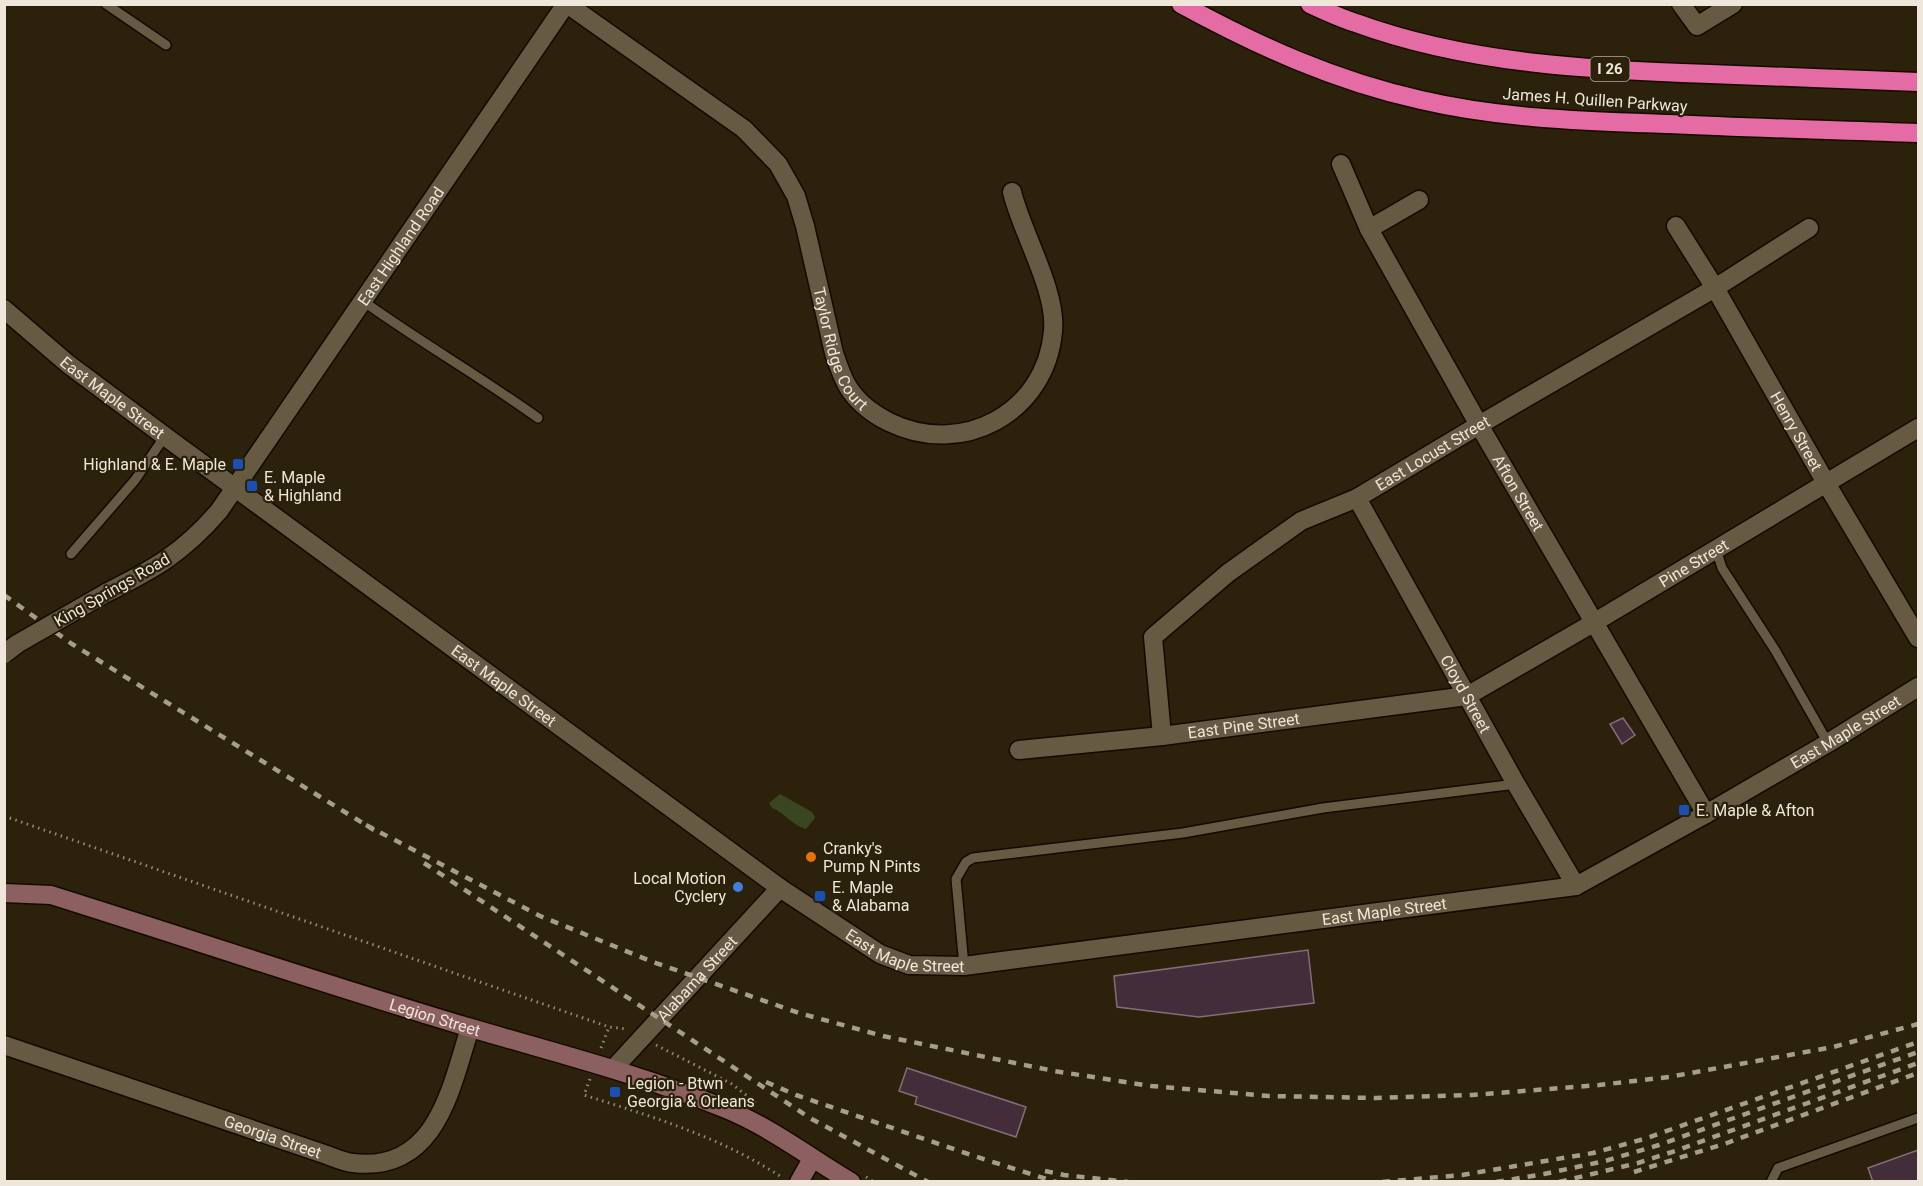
<svg xmlns="http://www.w3.org/2000/svg" width="1923" height="1186" font-family="Roboto,sans-serif">
  <rect width="100%" height="100%" fill="#2c210b"/>
  <!-- green -->
  <path fill="#394620" d="M780 794 812 812 815 818 806 829C792 825 785 813 772 808L769 803Z"/>
  <!-- building -->
  <g fill="#442d3a" stroke="#856c79" stroke-width="1.5">
    <polygon points="1623,718 1635,735 1622,744 1610,724"/>
    <polygon points="1308,950 1314,1003 1199,1017 1117,1007 1114,976"/>
    <polygon points="907,1068 1026,1107 1016,1137 915,1104 917,1097 899,1091"/>
    <polygon points="1918,1150 1918,1182 1873,1182 1868,1168"/>
  </g>
  <g fill="none" stroke-linecap="round" stroke-linejoin="round">
    <defs>
      <g id="lane">
        <polyline points="106,4 166,45"/>
        <path d="M363 301C420 342 481 377 538 418"/>
        <polyline points="1716,549 1722,568 1775,650 1828,743"/>
        <polyline points="71,554 135,480 165,436"/>
        <polyline points="964,966 956,879 966,862 973,858 1183,833 1323,808 1516,784"/>
        <polyline points="1771,1182 1778,1168 1918,1118"/>
      </g>
      <g id="street">
        <path id="s1" d="M567 4 744 129 778 164 796 196 805 226 834 353C838 365 842 377 848 387 858 403 873 414 889 422 962 458 1046 413 1053 331 1057 291 1022 233 1012 192"/>
        <polyline points="1681,4 1697,26 1733,4"/>
        <path id="s2" d="M1341 164 1369 229 1479 425 1706 814"/>
        <path id="s3" d="M1676 226 1715 288 1826 483 1918 638"/>
        <polyline points="1369,229 1419,200"/>
        <path id="s4" d="M4 309 68 364 170 440 780 888 880 954 909 965 964 966 1576 886 1706 814 1828 743 1918 687"/>
        <path id="s5" d="M1357 498 1516 784 1576 886"/>
        <path id="s6" d="M106 593C154 569 183 553 219 511L566 4"/>
        <path id="s7" d="M1162 736 1153 637 1228 573 1301 521 1357 498 1479 425 1715 288 1809 228"/>
        <path id="s8" d="M1019 750 1162 736 1467 696 1595 622 1918 428"/>
        <path id="s9" d="M4 1045 327 1155C335 1158 344 1162 353 1163 437 1173 451 1087 470 1028"/>
        <path id="s10" d="M614 1068 780 888"/>
      </g>
      <g id="secondary">
        <path id="s11" d="M4 893 51 895C191 939 330 986 471 1028 556 1053 643 1075 726 1109 770 1127 809 1157 851 1182"/>
        <polyline points="799,1182 812,1159"/>
      </g>
      <g id="highway">
        <path d="M1181 4C1258 46 1335 81 1421 100 1502 119 1586 121 1669 124 1752 128 1835 130 1918 133"/>
        <path d="M1310 4C1325 11 1340 18 1356 23 1468 64 1592 70 1710 74 1779 77 1849 79 1918 82"/>
      </g>
    </defs>
    <!-- lane casing -->
    <use href="#lane" stroke="#140a00" stroke-width="12"/>
    <!-- street casing -->
    <use href="#street" stroke="#140a00" stroke-width="21"/>
    <!-- secondary casing -->
    <use href="#secondary" stroke="#140a00" stroke-width="21"/>
    <!-- highway casing -->
    <use href="#highway" stroke="#140a00" stroke-width="21"/>
    <!-- path -->
    <g stroke="#948b7a" stroke-width="3" stroke-dasharray="1.5 4.5" stroke-linecap="butt">
      <polyline points="4,816 609,1027 627,1029"/>
      <polyline points="656,1045 732,1084 756,1103"/>
      <polyline points="601,1048 609,1027"/>
      <path d="M590 1079 584 1095C653 1117 721 1137 783 1178"/>
      <polyline points="866,1177 874,1182"/>
    </g>
    <!-- lane -->
    <use href="#lane" stroke="#665a43" stroke-width="9"/>
    <!-- street -->
    <use href="#street" stroke="#665a43" stroke-width="18"/>
    <!-- secondary -->
    <use href="#secondary" stroke="#8c5f60" stroke-width="18"/>
    <!-- highway -->
    <use href="#highway" stroke="#e56ba4" stroke-width="18"/>
    <!-- rail -->
    <g stroke="#a69e8d" stroke-width="4.5" stroke-dasharray="8 8" stroke-linecap="butt">
      <polyline points="4,595 72,644 374,830"/>
      <polyline points="366,825 540,916 653,962 799,1013 883,1036 1054,1071 1151,1086 1269,1096 1376,1098 1472,1095 1599,1085 1669,1077 1833,1047 1918,1024"/>
      <polyline points="424,863 810,1118 928,1182"/>
      <polyline points="766,1082 796,1095 974,1156 1056,1182"/>
      <polyline points="1045,1171 1064,1175 1128,1182"/>
      <polyline points="1634,1172 1727,1143 1918,1073"/>
      <polyline points="1382,1182 1462,1175 1593,1153 1644,1139 1918,1042"/>
      <polyline points="1496,1182 1544,1174 1605,1161 1659,1145 1918,1052"/>
      <polyline points="1559,1182 1638,1163 1675,1151 1918,1063"/>
    </g>
    <defs>
      <polyline id="street-bridge" points="4,654 17,644 106,593"/>
    </defs>
    <!-- street-bridge casing -->
    <use href="#street-bridge" stroke="#140a00" stroke-width="21" stroke-linecap="butt"/>
    <!-- street-bridge -->
    <use href="#street-bridge" stroke="#665a43" stroke-width="18"/>
  </g>
  <!-- markers -->
  <g fill="#1a4fb4" stroke="#2c210b" stroke-width="2">
    <rect x="232" y="458" width="12" height="12" rx="3"/>
    <rect x="246" y="480" width="12" height="12" rx="3"/>
    <rect x="1678" y="804" width="12" height="12" rx="3"/>
    <rect x="814" y="890" width="12" height="12" rx="3"/>
    <rect x="609" y="1086" width="12" height="12" rx="3"/>
  </g>
  <circle fill="#e8710a" stroke="#2c210b" stroke-width="2" cx="811" cy="857" r="6"/>
  <circle fill="#3f7fe0" stroke="#2c210b" stroke-width="2" cx="738" cy="887" r="6"/>
  <g text-anchor="middle" dominant-baseline="central" stroke-width="4.5" stroke-linejoin="round" paint-order="stroke">
    <!-- shield labels -->
    <rect fill="#2c210b" stroke="#b4ac9c" stroke-width="1.5" x="1590.5" y="57" width="39" height="24" rx="4.5"/>
    <g font-size="15" font-weight="bold" fill="#eee7da">
      <text x="1610" y="69">I 26</text>
    </g>
    <!-- street labels -->
    <g font-size="16" fill="#eee7da" stroke="#2c210b">
      <text transform="translate(1595 100) rotate(4)">James H. Quillen Parkway</text>
      <text stroke="none"><textPath href="#s6" startOffset="462">East Highland Road</textPath></text>
      <text stroke="none"><textPath href="#s1" startOffset="462">Taylor Ridge Court</textPath></text>
      <text stroke="none"><textPath href="#s4" startOffset="140">East Maple Street</textPath></text>
      <text stroke="none"><textPath href="#s3" startOffset="238">Henry Street</textPath></text>
      <text stroke="none"><textPath href="#s7" startOffset="436">East Locust Street</textPath></text>
      <text stroke="none"><textPath href="#s2" startOffset="374">Afton Street</textPath></text>
      <text stroke="none"><textPath href="#s8" startOffset="714">Pine Street</textPath></text>
      <text transform="translate(112 590) rotate(-30)">King Springs Road</text>
      <text stroke="none"><textPath href="#s4" startOffset="626">East Maple Street</textPath></text>
      <text stroke="none"><textPath href="#s5" startOffset="224">Cloyd Street</textPath></text>
      <text stroke="none"><textPath href="#s8" startOffset="226">East Pine Street</textPath></text>
      <text stroke="none"><textPath href="#s4" startOffset="2102">East Maple Street</textPath></text>
      <text stroke="none"><textPath href="#s4" startOffset="1598">East Maple Street</textPath></text>
      <text stroke="none"><textPath href="#s4" startOffset="1112">East Maple Street</textPath></text>
      <text stroke="none"><textPath href="#s10" startOffset="122">Alabama Street</textPath></text>
      <text stroke="none"><textPath href="#s11" startOffset="450">Legion Street</textPath></text>
      <text stroke="none"><textPath href="#s9" startOffset="284">Georgia Street</textPath></text>
    </g>
    <!-- poi labels -->
    <g font-size="16" fill="#eee7da" stroke="#2c210b" text-anchor="start">
      <text x="226" y="464" text-anchor="end">Highland &amp; E. Maple</text>
      <text x="264" y="477">E. Maple<tspan x="264" dy="18">&amp; Highland</tspan></text>
      <text x="1696" y="810">E. Maple &amp; Afton</text>
      <text x="823" y="848">Cranky's<tspan x="823" dy="18">Pump N Pints</tspan></text>
      <text x="726" y="878" text-anchor="end">Local Motion<tspan x="726" dy="18">Cyclery</tspan></text>
      <text x="832" y="887">E. Maple<tspan x="832" dy="18">&amp; Alabama</tspan></text>
      <text x="627" y="1083">Legion - Btwn<tspan x="627" dy="18">Georgia &amp; Orleans</tspan></text>
    </g>
  </g>
  <!-- border -->
  <rect width="1923" height="1186" fill="none" stroke="#eee7da" stroke-width="12"/>
</svg>
